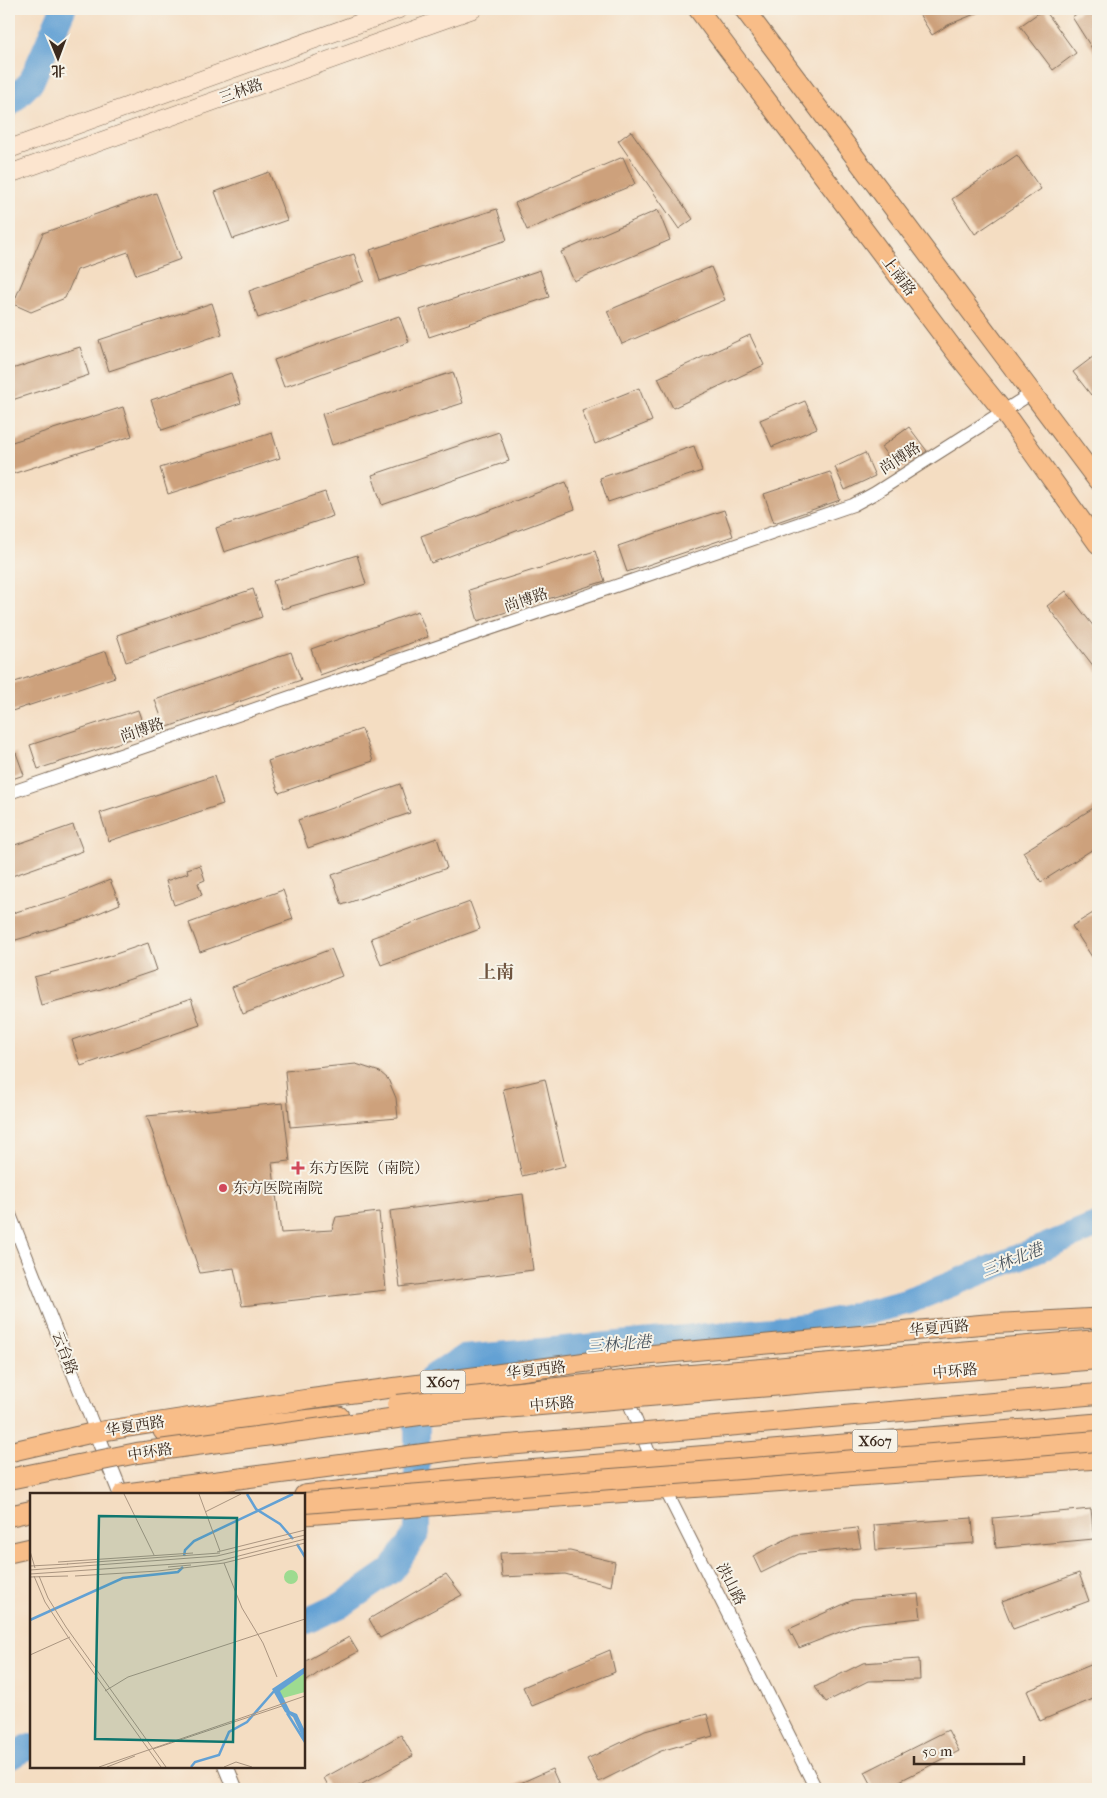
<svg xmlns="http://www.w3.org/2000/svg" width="1107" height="1798" font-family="'IM FELL French Canon','Noto Serif SC',serif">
  <rect width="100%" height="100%" fill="#f7f3e8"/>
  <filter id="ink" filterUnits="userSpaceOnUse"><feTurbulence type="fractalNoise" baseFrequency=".02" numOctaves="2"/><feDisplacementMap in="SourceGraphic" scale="10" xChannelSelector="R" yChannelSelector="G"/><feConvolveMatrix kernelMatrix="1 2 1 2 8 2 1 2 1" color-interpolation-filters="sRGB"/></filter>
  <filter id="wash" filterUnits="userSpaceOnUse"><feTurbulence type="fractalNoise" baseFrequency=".0096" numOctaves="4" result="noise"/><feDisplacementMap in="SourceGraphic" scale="20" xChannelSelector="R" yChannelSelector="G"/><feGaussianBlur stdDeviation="1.12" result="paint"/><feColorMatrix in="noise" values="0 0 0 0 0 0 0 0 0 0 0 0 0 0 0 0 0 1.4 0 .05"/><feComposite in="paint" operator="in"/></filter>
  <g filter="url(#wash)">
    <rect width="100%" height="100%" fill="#f4ddc2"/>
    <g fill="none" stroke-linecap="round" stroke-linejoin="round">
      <!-- river -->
      <g stroke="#63a1d4" stroke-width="26">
        <polyline points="9,104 31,82 63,9"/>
        <polyline points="304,1622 343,1604 392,1570 417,1532 417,1413 431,1378 463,1358 807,1327 907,1302 1098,1225"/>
        <polyline points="9,1757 31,1746"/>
      </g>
    </g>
    <g id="blocks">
      <!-- building -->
      <g fill="#cda17c">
        <polygon points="916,9 987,9 948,25 932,35"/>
        <polygon points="1044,9 1076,53 1053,70 1020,26"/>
        <polygon points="1084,9 1098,9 1098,58 1072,17"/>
        <polygon points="631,131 693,219 679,229 618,141"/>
        <polygon points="1017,155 1041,189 975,234 952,199"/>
        <polygon points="623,157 635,184 527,230 515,203"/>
        <polygon points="269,172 287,220 233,239 215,192"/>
        <polygon points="156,193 181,259 136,275 128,252 77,270 65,298 31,312 13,304 43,233"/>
        <polygon points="497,209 507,240 380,281 370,250"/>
        <polygon points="658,210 670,240 574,281 561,252"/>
        <polygon points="354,254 364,281 258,318 249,291"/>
        <polygon points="711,267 725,300 622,344 607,311"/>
        <polygon points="540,270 549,297 429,337 420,310"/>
        <polygon points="212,303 222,334 109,371 99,340"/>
        <polygon points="399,316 409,342 284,387 274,360"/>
        <polygon points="750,335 764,365 673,408 658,378"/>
        <polygon points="80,347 89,375 9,401 9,370"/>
        <polygon points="1098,353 1098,389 1091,395 1073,372"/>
        <polygon points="453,372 463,403 332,445 322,414"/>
        <polygon points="231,373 241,403 162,430 151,400"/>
        <polygon points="639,388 652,421 595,444 582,411"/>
        <polygon points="805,401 817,428 772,447 760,420"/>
        <polygon points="123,407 132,436 9,475 9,443"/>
        <polygon points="909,427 927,451 899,471 881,447"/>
        <polygon points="499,432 509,461 382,505 372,475"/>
        <polygon points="272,433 280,458 168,494 160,468"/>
        <polygon points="694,446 702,471 608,502 600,478"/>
        <polygon points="865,453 875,476 845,490 835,467"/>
        <polygon points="830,472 840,500 774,523 764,494"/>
        <polygon points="566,482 575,509 431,563 421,536"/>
        <polygon points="325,492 333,516 224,552 216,528"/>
        <polygon points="724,510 733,536 627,572 618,546"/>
        <polygon points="595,551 605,581 478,621 469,590"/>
        <polygon points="357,555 366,584 282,609 273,581"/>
        <polygon points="253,589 262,617 126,662 117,635"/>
        <polygon points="1066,591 1098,632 1098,672 1047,606"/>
        <polygon points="418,611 428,637 320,675 311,649"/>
        <polygon points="106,651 115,677 9,712 9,684"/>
        <polygon points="291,652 301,680 165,728 155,700"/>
        <polygon points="138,710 146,734 38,769 30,745"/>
        <polygon points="362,729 373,761 279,793 268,761"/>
        <polygon points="16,753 24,775 9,780 9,755"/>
        <polygon points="214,776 223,804 109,841 100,813"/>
        <polygon points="400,784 410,813 308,848 298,820"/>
        <polygon points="1098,805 1098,846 1041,882 1023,852"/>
        <polygon points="73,825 83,851 9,877 9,847"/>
        <polygon points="437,838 447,868 342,905 332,875"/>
        <polygon points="200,865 205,880 198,883 202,895 174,905 166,881 188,873 187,869"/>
        <polygon points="110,880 120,904 80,921 9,942 9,914 70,896"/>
        <polygon points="283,890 293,919 200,952 189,923"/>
        <polygon points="470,902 480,929 381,965 371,938"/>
        <polygon points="1098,910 1098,953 1092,957 1072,926"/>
        <polygon points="148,943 157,970 101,989 41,1005 34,977 92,962"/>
        <polygon points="331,949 342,976 243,1014 232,987"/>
        <polygon points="191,999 200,1025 81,1066 72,1040"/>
        <polygon points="356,1064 380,1072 388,1079 396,1098 398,1118 290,1127 285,1071"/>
        <polygon points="545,1079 565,1166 522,1176 503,1089"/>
        <polygon points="283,1103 290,1161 272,1163 281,1233 332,1230 336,1217 379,1212 386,1290 242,1306 234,1268 200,1273 147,1116"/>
        <polygon points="523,1194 533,1270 400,1287 390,1211"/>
        <polygon points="1091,1509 1094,1539 996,1548 993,1518"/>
        <polygon points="972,1518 974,1543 876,1550 874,1525"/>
        <polygon points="857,1528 861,1548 799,1554 761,1573 753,1556 794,1535"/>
        <polygon points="570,1551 615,1562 611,1586 565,1574 502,1577 500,1553"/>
        <polygon points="1079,1573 1089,1601 1013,1629 1002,1601"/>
        <polygon points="446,1574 462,1595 380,1638 369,1619"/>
        <polygon points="918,1594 921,1618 860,1624 799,1648 789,1629 853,1600"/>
        <polygon points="349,1637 358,1652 321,1671 304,1683 304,1662"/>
        <polygon points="610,1650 615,1672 532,1706 523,1687"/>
        <polygon points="919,1659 920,1680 868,1681 826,1702 815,1687 863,1663"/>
        <polygon points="1098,1662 1098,1697 1040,1721 1027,1691"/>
        <polygon points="707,1714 713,1736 661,1751 599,1782 587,1759 645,1731"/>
        <polygon points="948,1730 959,1751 884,1789 874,1789 865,1772"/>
        <polygon points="401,1735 413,1756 353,1789 330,1789 324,1778"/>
        <polygon points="552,1769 561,1789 507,1789"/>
      </g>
    </g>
  </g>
  <g filter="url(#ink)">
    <use href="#blocks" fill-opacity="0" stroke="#7c6957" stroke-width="1"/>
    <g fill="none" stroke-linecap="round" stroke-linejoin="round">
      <defs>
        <g id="minor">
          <polyline points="9,793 853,505 875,493 1032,393"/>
          <polyline points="9,1212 96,1432"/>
          <polyline points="625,1393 654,1465"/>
          <polyline points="662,1483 816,1789"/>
        </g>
        <g id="tertiary">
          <polyline points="96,1432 121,1494"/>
          <polyline points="226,1767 235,1789"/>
        </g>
        <g id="secondary">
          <polyline points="9,149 399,9"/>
          <polyline points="9,174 473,9"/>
        </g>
        <g id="primary">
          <polyline points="698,9 957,354 1003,411 1098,544"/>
          <polyline points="744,9 1098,481"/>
          <polyline points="163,1431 208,1431 339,1416"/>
          <polyline points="9,1452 96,1432 308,1399 625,1357 986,1324 1098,1318"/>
          <polyline points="304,1495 479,1474 1098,1423"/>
          <polyline points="304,1515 1098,1459"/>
          <polyline points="9,1553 31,1548"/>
        </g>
        <polyline id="trunk" points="9,1516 31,1511"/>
      </defs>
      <!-- minor casing -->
      <use href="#minor" stroke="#7c6957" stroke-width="14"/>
      <!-- tertiary casing -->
      <use href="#tertiary" stroke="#7c6957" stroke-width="17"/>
      <!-- secondary casing -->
      <use href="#secondary" stroke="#7c6957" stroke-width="19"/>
      <!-- primary casing -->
      <use href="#primary" stroke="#7c6957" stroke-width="21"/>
      <!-- trunk casing -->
      <use href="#trunk" stroke="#7c6957" stroke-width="22"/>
      <!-- minor -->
      <use href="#minor" stroke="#fff" stroke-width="12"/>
      <!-- tertiary -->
      <use href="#tertiary" stroke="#fff" stroke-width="15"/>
      <!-- secondary -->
      <use href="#secondary" stroke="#fce5cf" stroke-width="18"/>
      <!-- primary -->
      <use href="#primary" stroke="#f8bd88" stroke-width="19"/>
      <!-- trunk -->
      <use href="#trunk" stroke="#f8bd88" stroke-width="20"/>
      <defs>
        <g id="trunk-bridge">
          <polyline points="397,1405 633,1380 1098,1340"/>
          <polyline points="9,1479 137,1453 419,1415 1098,1359"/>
          <polyline points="123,1494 461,1449 1098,1394"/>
          <polyline points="304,1503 1098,1441"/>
        </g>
      </defs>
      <!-- trunk-bridge casing -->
      <use href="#trunk-bridge" stroke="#7c6957" stroke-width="22" stroke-linecap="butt"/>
      <!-- trunk-bridge -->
      <use href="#trunk-bridge" stroke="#f8bd88" stroke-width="20"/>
    </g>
  </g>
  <!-- markers -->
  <g fill="#d1495b" stroke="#f7f3e8" stroke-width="2">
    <path d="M295.5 1160.5h5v5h5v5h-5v5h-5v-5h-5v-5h5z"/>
    <circle cx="223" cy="1188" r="5"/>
  </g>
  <g text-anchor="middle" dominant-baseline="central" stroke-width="4" stroke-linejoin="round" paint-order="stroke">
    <!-- shield labels -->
    <g fill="#f7f3e8" stroke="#73665b" stroke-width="1">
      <rect x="420.5" y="1370.5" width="45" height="23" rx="4"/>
      <rect x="852.5" y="1429.5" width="45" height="23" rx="4"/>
    </g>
    <g font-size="14" font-weight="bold" fill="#3b2a1e">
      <text x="443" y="1382">X607</text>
      <text x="875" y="1441">X607</text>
    </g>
    <!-- street labels -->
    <g font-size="15" fill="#3b2a1e" stroke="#f7f3e8">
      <text transform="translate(241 91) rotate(-20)">三林路</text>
      <text transform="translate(899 276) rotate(53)">上南路</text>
      <text transform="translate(900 458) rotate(-33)">尚博路</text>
      <text transform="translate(526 600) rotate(-19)">尚博路</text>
      <text transform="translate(142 730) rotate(-19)">尚博路</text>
      <text transform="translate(939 1328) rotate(-5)">华夏西路</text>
      <text transform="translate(65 1353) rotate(69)">云台路</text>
      <text transform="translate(536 1370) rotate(-7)">华夏西路</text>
      <text transform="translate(955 1371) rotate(-5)">中环路</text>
      <text transform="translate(552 1404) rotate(-5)">中环路</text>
      <text transform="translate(135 1426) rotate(-9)">华夏西路</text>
      <text transform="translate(150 1452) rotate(-9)">中环路</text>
      <text transform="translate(731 1584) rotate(63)">洪山路</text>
    </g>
    <!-- poi labels -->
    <g font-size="15" fill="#3b2a1e" stroke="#f7f3e8" text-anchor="start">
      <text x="309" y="1168">东方医院（南院）</text>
      <text x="233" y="1188">东方医院南院</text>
    </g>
    <!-- water labels -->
    <g font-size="16" font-style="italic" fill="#49545e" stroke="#f7f3e8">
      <text transform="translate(1012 1260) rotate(-22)">三林北港</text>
      <text transform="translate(619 1344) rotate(-5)">三林北港</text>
    </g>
    <!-- quarter labels -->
    <g font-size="18" font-weight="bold" fill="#6e543f" stroke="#f7f3e8">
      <text x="496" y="972">上南</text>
    </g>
  </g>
  <!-- overview -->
  <g transform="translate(30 1493)">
    <rect width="275" height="275" fill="#f4ddc2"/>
    <path d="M254 84a7 7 0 1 1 14 0a7 7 0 1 1-14 0ZM275 180V199L253 205 249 198Z" fill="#9ddb90"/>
    <path d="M275 174V180L250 198 260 218 267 221 275 238V249L263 224 255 219 242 196Z" fill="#63a1d4"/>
    <path fill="none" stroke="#63a1d4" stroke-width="2.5" d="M217 1 226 16 250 31 263 46M267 51 275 64M154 63 155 57 164 48 263 1M0 127 93 85 148 79 153 74M257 220 275 249M161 274 165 269 189 262 199 239 217 229 245 197"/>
    <path fill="none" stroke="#aa9580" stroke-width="1" d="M94 1 124 62M169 1 190 58M175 19 211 1M0 58 5 75M187 59 275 37M28 69 163 60M194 70 212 115 233 150 247 184M37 71 190 60M0 73 38 71M138 74 161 72M0 77 187 63 275 42M0 81 189 68 275 46M4 83 15 109 38 144 131 274M9 83 18 105 36 134 136 274M45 83 128 78 194 70 275 50M0 84 38 83M0 162 40 144M75 198 98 184 275 126M123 256 252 213M69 274 275 203M77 274 105 263M194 274 206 269 222 274"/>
    <path fill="#0f766e" fill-opacity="0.15" stroke="#0f766e" stroke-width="2.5" d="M69 23 207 25 203 249 65 246Z"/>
    <rect width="275" height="275" fill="none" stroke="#3b2a1e" stroke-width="2.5"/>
  </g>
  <!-- margin -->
  <rect width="1107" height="1798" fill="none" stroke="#f7f3e8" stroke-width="30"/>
  <!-- north arrow -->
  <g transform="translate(58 58) rotate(179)" stroke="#f7f3e8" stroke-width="4" paint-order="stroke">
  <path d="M0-4L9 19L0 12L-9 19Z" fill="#3b2a1e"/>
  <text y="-8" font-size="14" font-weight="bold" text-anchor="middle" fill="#3b2a1e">北</text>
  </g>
  <!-- scale -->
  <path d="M914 1756v8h110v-8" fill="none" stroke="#3b2a1e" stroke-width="2.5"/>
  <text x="922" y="1756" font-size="15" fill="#3b2a1e" stroke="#f7f3e8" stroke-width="4" paint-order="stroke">50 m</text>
</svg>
